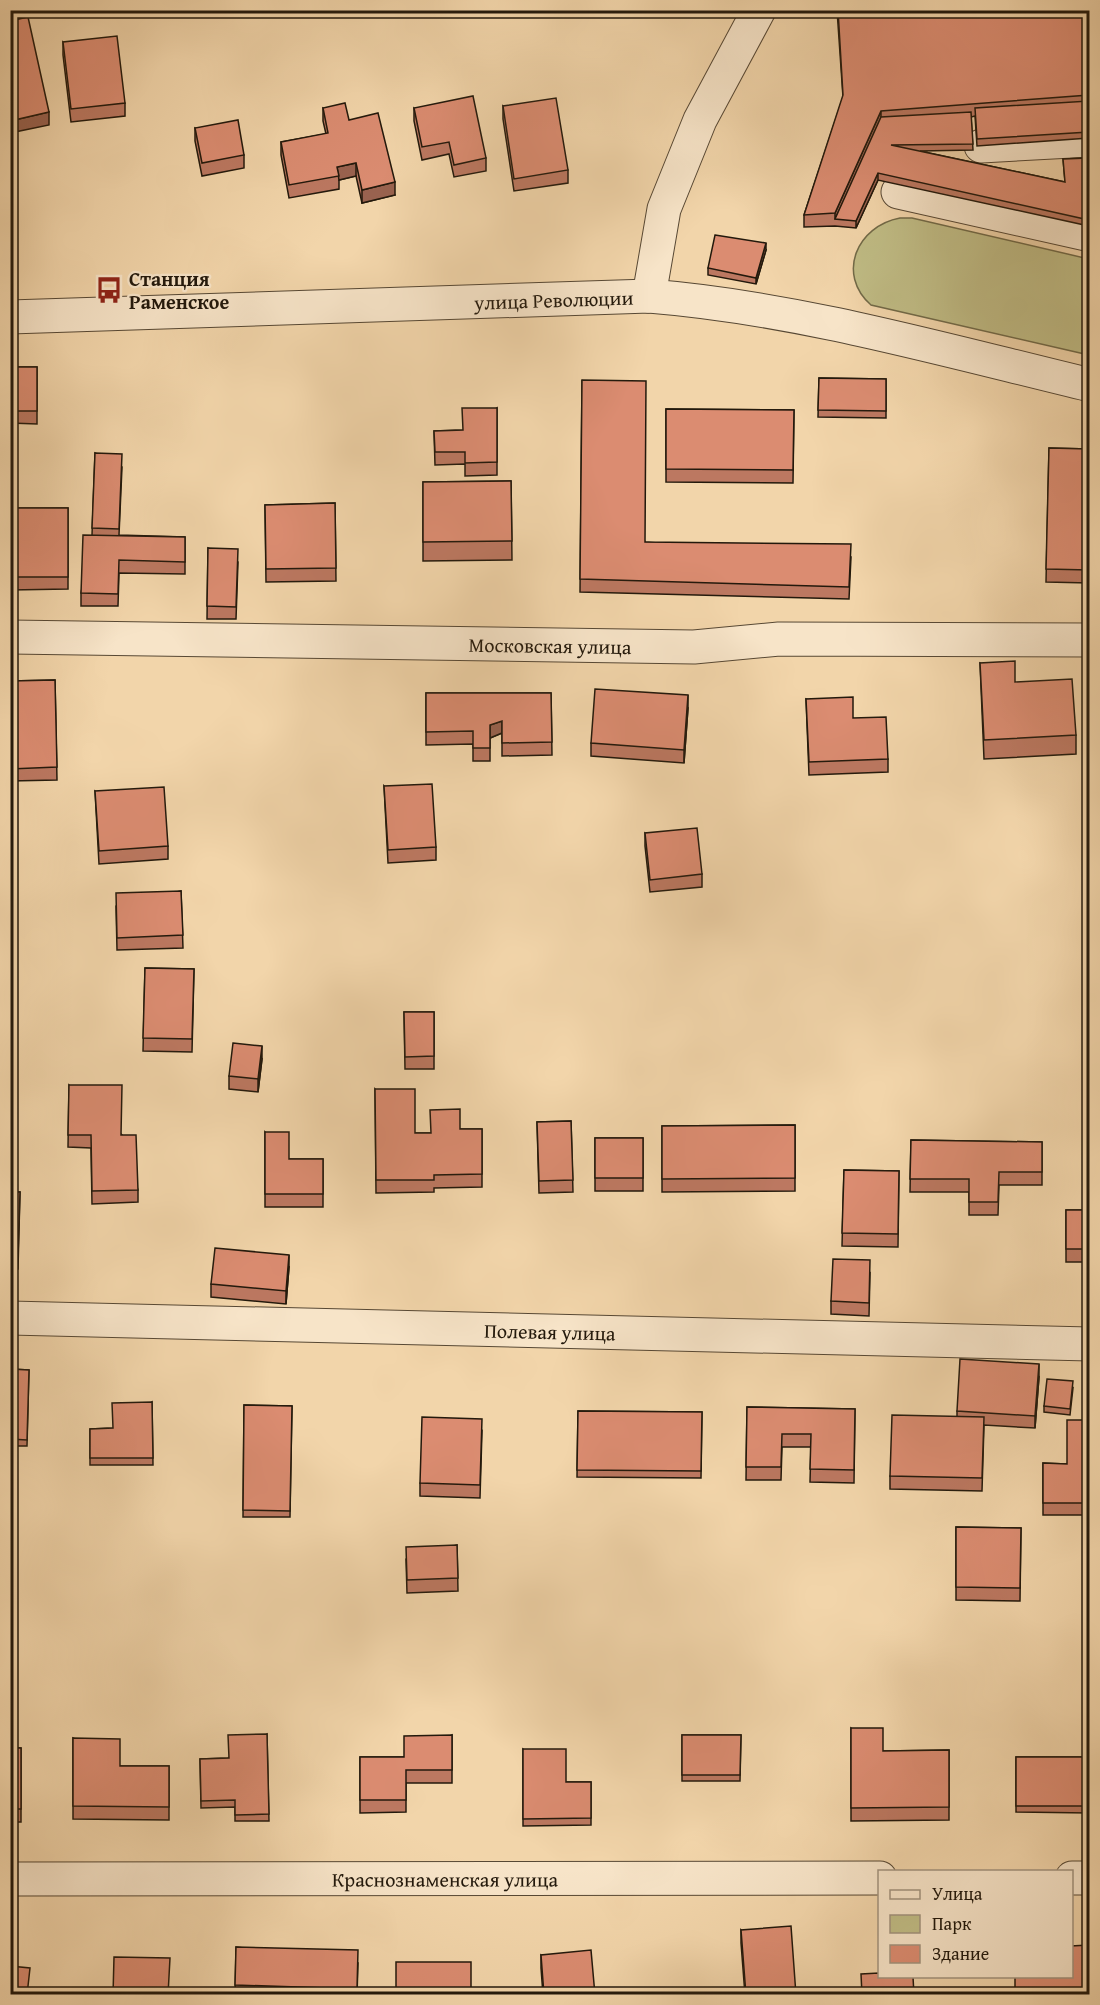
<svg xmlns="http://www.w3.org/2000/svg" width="1100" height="2005" font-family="'Gentium Book Plus',serif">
  <rect width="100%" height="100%" fill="#f2d5aa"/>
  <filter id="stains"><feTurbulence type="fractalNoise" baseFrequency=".00333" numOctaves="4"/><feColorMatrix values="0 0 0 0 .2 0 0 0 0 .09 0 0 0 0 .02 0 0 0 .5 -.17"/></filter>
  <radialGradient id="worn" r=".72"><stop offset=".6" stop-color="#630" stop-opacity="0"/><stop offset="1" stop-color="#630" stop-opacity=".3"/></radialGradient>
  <!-- green -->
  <path fill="#c0bc85" stroke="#726a48" stroke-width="1.5" d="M900 218H912L1089 259V355L871 305C836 274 857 226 900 218Z"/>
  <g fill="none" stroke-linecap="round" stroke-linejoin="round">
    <defs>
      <g id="minor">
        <polyline points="981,146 1090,140"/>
        <polyline points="898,192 1090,235"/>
        <polyline points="649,296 664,209 700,120 759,10"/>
        <path id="s1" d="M10 317 649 296C798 308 944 350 1090 385"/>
        <path id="s2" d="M10 637 694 647 779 639 1090 640"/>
        <path id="s3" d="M10 1318 1090 1344"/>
        <polyline points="1072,1878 1090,1878"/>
        <path id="s4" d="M10 1879 880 1878"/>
      </g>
    </defs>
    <!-- minor casing -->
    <use href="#minor" stroke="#574834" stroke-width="35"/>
    <!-- minor -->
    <use href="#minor" stroke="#f7e4c8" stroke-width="33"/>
  </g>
  <!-- wall -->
  <g fill="#bc7861" stroke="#23190c" stroke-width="1.5">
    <polygon points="837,10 1089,10 1089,138 977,146 975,116 971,117 973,150 920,151 1065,182 1063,159 1089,158 1089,226 878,180 856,228 835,226 804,227 804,215 843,97"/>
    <polygon points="63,42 125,103 125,116 71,122 63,55"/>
    <polygon points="503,106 568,170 568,183 514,191 503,119"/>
    <polygon points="323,108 349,120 395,195 362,203 356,176 339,180 339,189 289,198 281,155 281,142 326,134 323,121"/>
    <polygon points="414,108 486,158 486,171 454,177 449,154 422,160 414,121"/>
    <polygon points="195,128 244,155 244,168 202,176 195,141"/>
    <polygon points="766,250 756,284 708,275 708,268"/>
    <polygon points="10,367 37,367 37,424 10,423"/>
    <polygon points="819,378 886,379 886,418 818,417"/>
    <polygon points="582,380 645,542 851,557 849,599 580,592"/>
    <polygon points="497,408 497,475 465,476 465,464 435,465 434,431 463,430"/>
    <polygon points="666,409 794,410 793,483 666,482"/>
    <polygon points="1049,448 1089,449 1089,583 1046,582"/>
    <polygon points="95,453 122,467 119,535 185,537 185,574 119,573 118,606 81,606 81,593 92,535"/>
    <polygon points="511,481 512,560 423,561 423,482"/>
    <polygon points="10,485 14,508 68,508 68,589 10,590"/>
    <polygon points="335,503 336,581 266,582 265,505"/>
    <polygon points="208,548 238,562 236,619 207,619"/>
    <polygon points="980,663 1015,682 1076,735 1076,754 984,759"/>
    <polygon points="55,680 57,780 10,781 10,681"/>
    <polygon points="426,693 551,693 552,755 502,756 502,733 490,738 490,761 473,761 473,744 426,745"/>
    <polygon points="806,699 853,718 888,759 888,772 809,775"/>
    <polygon points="688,708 684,763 591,756 591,743"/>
    <polygon points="384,786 436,847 436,860 388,863"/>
    <polygon points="95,791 168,846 168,859 99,864"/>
    <polygon points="645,833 702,874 702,887 650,892 645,846"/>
    <polygon points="181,891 183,948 117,950 116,906"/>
    <polygon points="145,968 194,969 192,1052 143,1051"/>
    <polygon points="404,1012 434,1012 434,1069 405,1069"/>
    <polygon points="262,1059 258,1092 229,1089 229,1076"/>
    <polygon points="69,1085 122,1135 138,1190 138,1202 92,1204 91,1148 68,1147"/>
    <polygon points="375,1089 415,1133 430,1133 460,1129 482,1129 482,1187 434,1188 434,1192 376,1193"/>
    <polygon points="571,1121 573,1192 539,1193 537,1122"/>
    <polygon points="795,1125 795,1191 662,1192 662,1126"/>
    <polygon points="265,1132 289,1159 323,1159 323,1207 265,1207"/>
    <rect x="595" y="1138" width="48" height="53"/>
    <polygon points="911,1140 1042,1142 1042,1185 999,1185 998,1215 969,1215 969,1192 910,1192"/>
    <polygon points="844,1170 899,1171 898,1247 842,1246"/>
    <polygon points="10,1192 20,1192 18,1269 10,1268"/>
    <rect x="1066" y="1210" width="23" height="52"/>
    <polygon points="289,1267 286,1304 211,1297 211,1284"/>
    <polygon points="870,1273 869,1316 831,1314 831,1301"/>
    <polygon points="10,1369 29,1370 27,1446 10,1446"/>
    <polygon points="1039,1377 1035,1428 984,1425 982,1491 890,1489 890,1476 957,1417 957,1411"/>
    <polygon points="1073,1388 1070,1415 1044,1412 1044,1406"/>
    <polygon points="152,1402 153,1465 90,1465 90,1429 113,1428"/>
    <polygon points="244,1405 292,1406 290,1517 243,1517"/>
    <polygon points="747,1407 855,1409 854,1483 810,1482 811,1447 782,1447 781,1480 746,1480"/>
    <polygon points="578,1411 702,1412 701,1478 577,1477"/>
    <polygon points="1089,1420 1089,1494 1083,1494 1083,1515 1043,1515 1043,1463 1067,1464"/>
    <polygon points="482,1431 480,1498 420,1496 420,1483"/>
    <polygon points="956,1527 1021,1528 1020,1601 956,1600"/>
    <polygon points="457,1545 458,1591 407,1593 406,1559"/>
    <polygon points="851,1728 883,1751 949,1750 949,1820 851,1821"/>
    <polygon points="267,1734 269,1821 235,1821 235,1807 201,1808 200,1759 228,1758"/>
    <polygon points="452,1735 452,1783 406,1783 406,1812 360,1813 360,1757 404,1757"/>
    <polygon points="682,1735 741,1735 740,1781 682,1781"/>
    <polygon points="73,1738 120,1766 169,1766 169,1820 73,1819"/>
    <rect x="10" y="1748" width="11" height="74"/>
    <polygon points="523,1749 566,1782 591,1782 591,1825 523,1826"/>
    <polygon points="1016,1757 1089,1757 1089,1813 1016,1812"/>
    <polygon points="741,1930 796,1995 745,1995 741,1943"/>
    <polygon points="236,1947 358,1963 357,1995 235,1995"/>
    <polygon points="541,1955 595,1995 543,1995 541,1968"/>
  </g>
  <!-- shaded-wall -->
  <g fill="#99624f" stroke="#23190c" stroke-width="1.5">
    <polygon points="881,111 881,124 835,219 835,213"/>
    <polygon points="49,112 49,125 10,133 10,121"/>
    <polygon points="356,163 356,176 339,180 337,167"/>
    <polygon points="878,173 878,180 856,228 856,221"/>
    <polygon points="395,182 395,195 362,203 362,190"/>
    <polygon points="766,243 766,250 756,284 756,278"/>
    <polygon points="688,695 688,708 684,763 684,750"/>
    <polygon points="502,721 502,733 490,738 490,725"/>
    <polygon points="262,1046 262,1059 258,1092 258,1079"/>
    <polygon points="289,1255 289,1267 286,1304 286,1291"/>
    <polygon points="1039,1364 1039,1377 1035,1428 1035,1416"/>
  </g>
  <!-- building -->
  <g fill="#db8c71" stroke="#23190c" stroke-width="1.5">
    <polygon points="838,10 1089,10 1089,95 881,111 835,213 804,215 843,95"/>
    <polygon points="28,17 49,112 10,121 10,21"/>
    <polygon points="117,36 125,103 71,109 63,42"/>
    <polygon points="473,96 486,158 454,165 449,142 422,147 414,108"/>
    <polygon points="556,98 568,170 514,179 503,106"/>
    <polygon points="1089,101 1089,132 977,139 975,108"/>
    <polygon points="345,103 349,120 378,113 395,182 362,190 356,163 337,167 339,176 289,185 281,142 328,133 323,108"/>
    <polygon points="971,112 973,144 891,145 1065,182 1063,159 1089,158 1089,220 878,173 856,221 835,219 881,117"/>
    <polygon points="238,120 244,155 202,163 195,128"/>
    <polygon points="715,235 766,243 756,278 708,268"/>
    <rect x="10" y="367" width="27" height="44"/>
    <polygon points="819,378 886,379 886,411 818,410"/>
    <polygon points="582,380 646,381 645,542 851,544 849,587 580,579"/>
    <polygon points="462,408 497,408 497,462 465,463 465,452 435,452 434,431 463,430"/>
    <polygon points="666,409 794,410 793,470 666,469"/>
    <polygon points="1049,448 1089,449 1089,570 1046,569"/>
    <polygon points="95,453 122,454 119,529 92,528"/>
    <polygon points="511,481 512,541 423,542 423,482"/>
    <polygon points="10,485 14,485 14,508 68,508 68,577 10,577"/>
    <polygon points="335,503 336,568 266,569 265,505"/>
    <polygon points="83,535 185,537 185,562 119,560 118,594 81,593"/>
    <polygon points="208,548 238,549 236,607 207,606"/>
    <polygon points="1015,661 1015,682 1072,679 1076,735 984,740 980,663"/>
    <polygon points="55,680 57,767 10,769 10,681"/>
    <polygon points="595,689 688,695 684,750 591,743"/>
    <polygon points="426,693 551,693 552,742 502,743 502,721 490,725 490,748 473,748 473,731 426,732"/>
    <polygon points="853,697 853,718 886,717 888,759 809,762 806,699"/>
    <polygon points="432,784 436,847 388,850 384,786"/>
    <polygon points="164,787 168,846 99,851 95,791"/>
    <polygon points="697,828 702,874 650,880 645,833"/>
    <polygon points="181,891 183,935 117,938 116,893"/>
    <polygon points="145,968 194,969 192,1039 143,1038"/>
    <polygon points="404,1012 434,1012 434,1056 405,1057"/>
    <polygon points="233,1043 262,1046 258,1079 229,1076"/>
    <polygon points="69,1085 122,1085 121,1135 136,1135 138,1190 92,1191 91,1135 68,1135"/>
    <polygon points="375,1089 415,1089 415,1133 431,1133 430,1110 460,1109 460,1129 482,1129 482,1174 434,1175 434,1180 376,1180"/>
    <polygon points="571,1121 573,1180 539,1181 537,1122"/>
    <polygon points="795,1125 795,1178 662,1179 662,1126"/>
    <polygon points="265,1132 289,1132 289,1159 323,1159 323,1194 265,1194"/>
    <rect x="595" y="1138" width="48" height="40"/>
    <polygon points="911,1140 1042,1142 1042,1172 999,1172 998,1202 969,1202 969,1179 910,1179"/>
    <polygon points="844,1170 899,1171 898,1234 842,1233"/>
    <polygon points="10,1192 20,1192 18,1256 10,1256"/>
    <rect x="1066" y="1210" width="23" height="39"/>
    <polygon points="215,1248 289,1255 286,1291 211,1284"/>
    <polygon points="833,1259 870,1260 869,1303 831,1301"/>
    <polygon points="960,1359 1039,1364 1035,1416 957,1411"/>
    <polygon points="10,1369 29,1370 27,1440 10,1439"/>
    <polygon points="1047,1379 1073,1381 1070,1409 1044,1406"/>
    <polygon points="152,1402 153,1458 90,1458 90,1429 113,1428 112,1403"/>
    <polygon points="244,1405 292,1406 290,1511 243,1510"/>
    <polygon points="747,1407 855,1409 854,1470 810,1469 811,1434 782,1434 781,1467 746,1467"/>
    <polygon points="578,1411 702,1412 701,1471 577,1470"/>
    <polygon points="892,1415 984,1417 982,1478 890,1476"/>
    <polygon points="422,1417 482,1419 480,1485 420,1483"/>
    <polygon points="1067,1420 1089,1420 1089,1481 1083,1481 1083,1503 1043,1503 1043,1463 1067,1464"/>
    <polygon points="956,1527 1021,1528 1020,1588 956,1587"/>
    <polygon points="457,1545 458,1578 407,1580 406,1547"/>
    <polygon points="851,1728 883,1728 883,1751 949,1750 949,1807 851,1808"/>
    <polygon points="267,1734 269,1814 235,1815 235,1800 201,1801 200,1759 229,1758 228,1735"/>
    <polygon points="452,1735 452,1770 406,1770 406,1800 360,1800 360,1757 404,1757 404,1736"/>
    <polygon points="682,1735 741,1735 740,1775 682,1775"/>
    <polygon points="73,1738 120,1739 120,1766 169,1766 169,1807 73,1806"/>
    <rect x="10" y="1748" width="11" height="61"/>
    <polygon points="523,1749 566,1749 566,1782 591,1782 591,1818 523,1819"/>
    <rect x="1016" y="1757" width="73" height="49"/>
    <polygon points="791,1926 796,1995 746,1995 741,1930"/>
    <polygon points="1089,1945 1089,1995 1015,1995 1015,1977 1071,1977 1071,1946"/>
    <polygon points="236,1947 358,1950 357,1989 235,1985"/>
    <polygon points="591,1950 595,1995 544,1995 541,1955"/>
    <polygon points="114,1957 170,1958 168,1995 113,1995"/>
    <rect x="396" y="1962" width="75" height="33"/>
    <polygon points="10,1966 30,1968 27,1995 10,1995"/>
    <polygon points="879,1973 879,1977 913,1977 914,1995 862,1995 861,1974"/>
  </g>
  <!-- icons -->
  <defs>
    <symbol id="bus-bare" viewBox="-9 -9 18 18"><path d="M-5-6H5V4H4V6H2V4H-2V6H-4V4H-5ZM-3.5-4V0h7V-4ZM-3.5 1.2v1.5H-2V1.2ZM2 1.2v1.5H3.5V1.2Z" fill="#8f2418" stroke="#f7e4c8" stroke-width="2.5" paint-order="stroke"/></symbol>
  </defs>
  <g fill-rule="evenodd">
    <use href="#bus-bare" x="90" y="271" width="38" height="38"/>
  </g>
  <g text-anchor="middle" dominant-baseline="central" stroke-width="4.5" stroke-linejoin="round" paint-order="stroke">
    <!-- poi labels -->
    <g font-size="20" font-weight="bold" fill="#23190c" stroke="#f7e4c8" text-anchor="start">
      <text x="129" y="278">Станция<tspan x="129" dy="23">Раменское</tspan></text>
    </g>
    <!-- street labels -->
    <g font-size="20" fill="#23190c" stroke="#f7e4c8">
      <text stroke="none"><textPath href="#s1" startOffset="544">улица Революции</textPath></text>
      <text stroke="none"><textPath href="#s2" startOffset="540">Московская улица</textPath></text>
      <text stroke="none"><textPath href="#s3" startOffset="540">Полевая улица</textPath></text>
      <text stroke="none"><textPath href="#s4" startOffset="435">Краснознаменская улица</textPath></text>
    </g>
  </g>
  <!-- margin -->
  <rect width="1100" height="2005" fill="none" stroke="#f2d5aa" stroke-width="36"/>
  <rect x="12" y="12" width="1076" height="1981" fill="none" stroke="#23190c" stroke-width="3"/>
  <rect x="18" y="18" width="1064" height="1969" fill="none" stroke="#23190c" stroke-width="1.5"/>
  <!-- legend -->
  <rect x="878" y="1870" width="195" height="108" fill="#f7e4c8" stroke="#a2937d" stroke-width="1.5"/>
  <rect x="890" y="1890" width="30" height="9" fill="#f7e4c8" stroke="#a2937d" stroke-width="1.5"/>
  <text x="932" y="1900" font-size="18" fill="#23190c">Улица</text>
  <rect x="890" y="1915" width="30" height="18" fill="#c0bc85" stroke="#a2937d" stroke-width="1.5"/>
  <text x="932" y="1930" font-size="18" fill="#23190c">Парк</text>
  <rect x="890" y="1945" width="30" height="18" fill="#db8c71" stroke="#a2937d" stroke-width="1.5"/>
  <text x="932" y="1960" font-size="18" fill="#23190c">Здание</text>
  <rect width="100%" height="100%" filter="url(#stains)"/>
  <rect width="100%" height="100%" fill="url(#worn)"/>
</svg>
